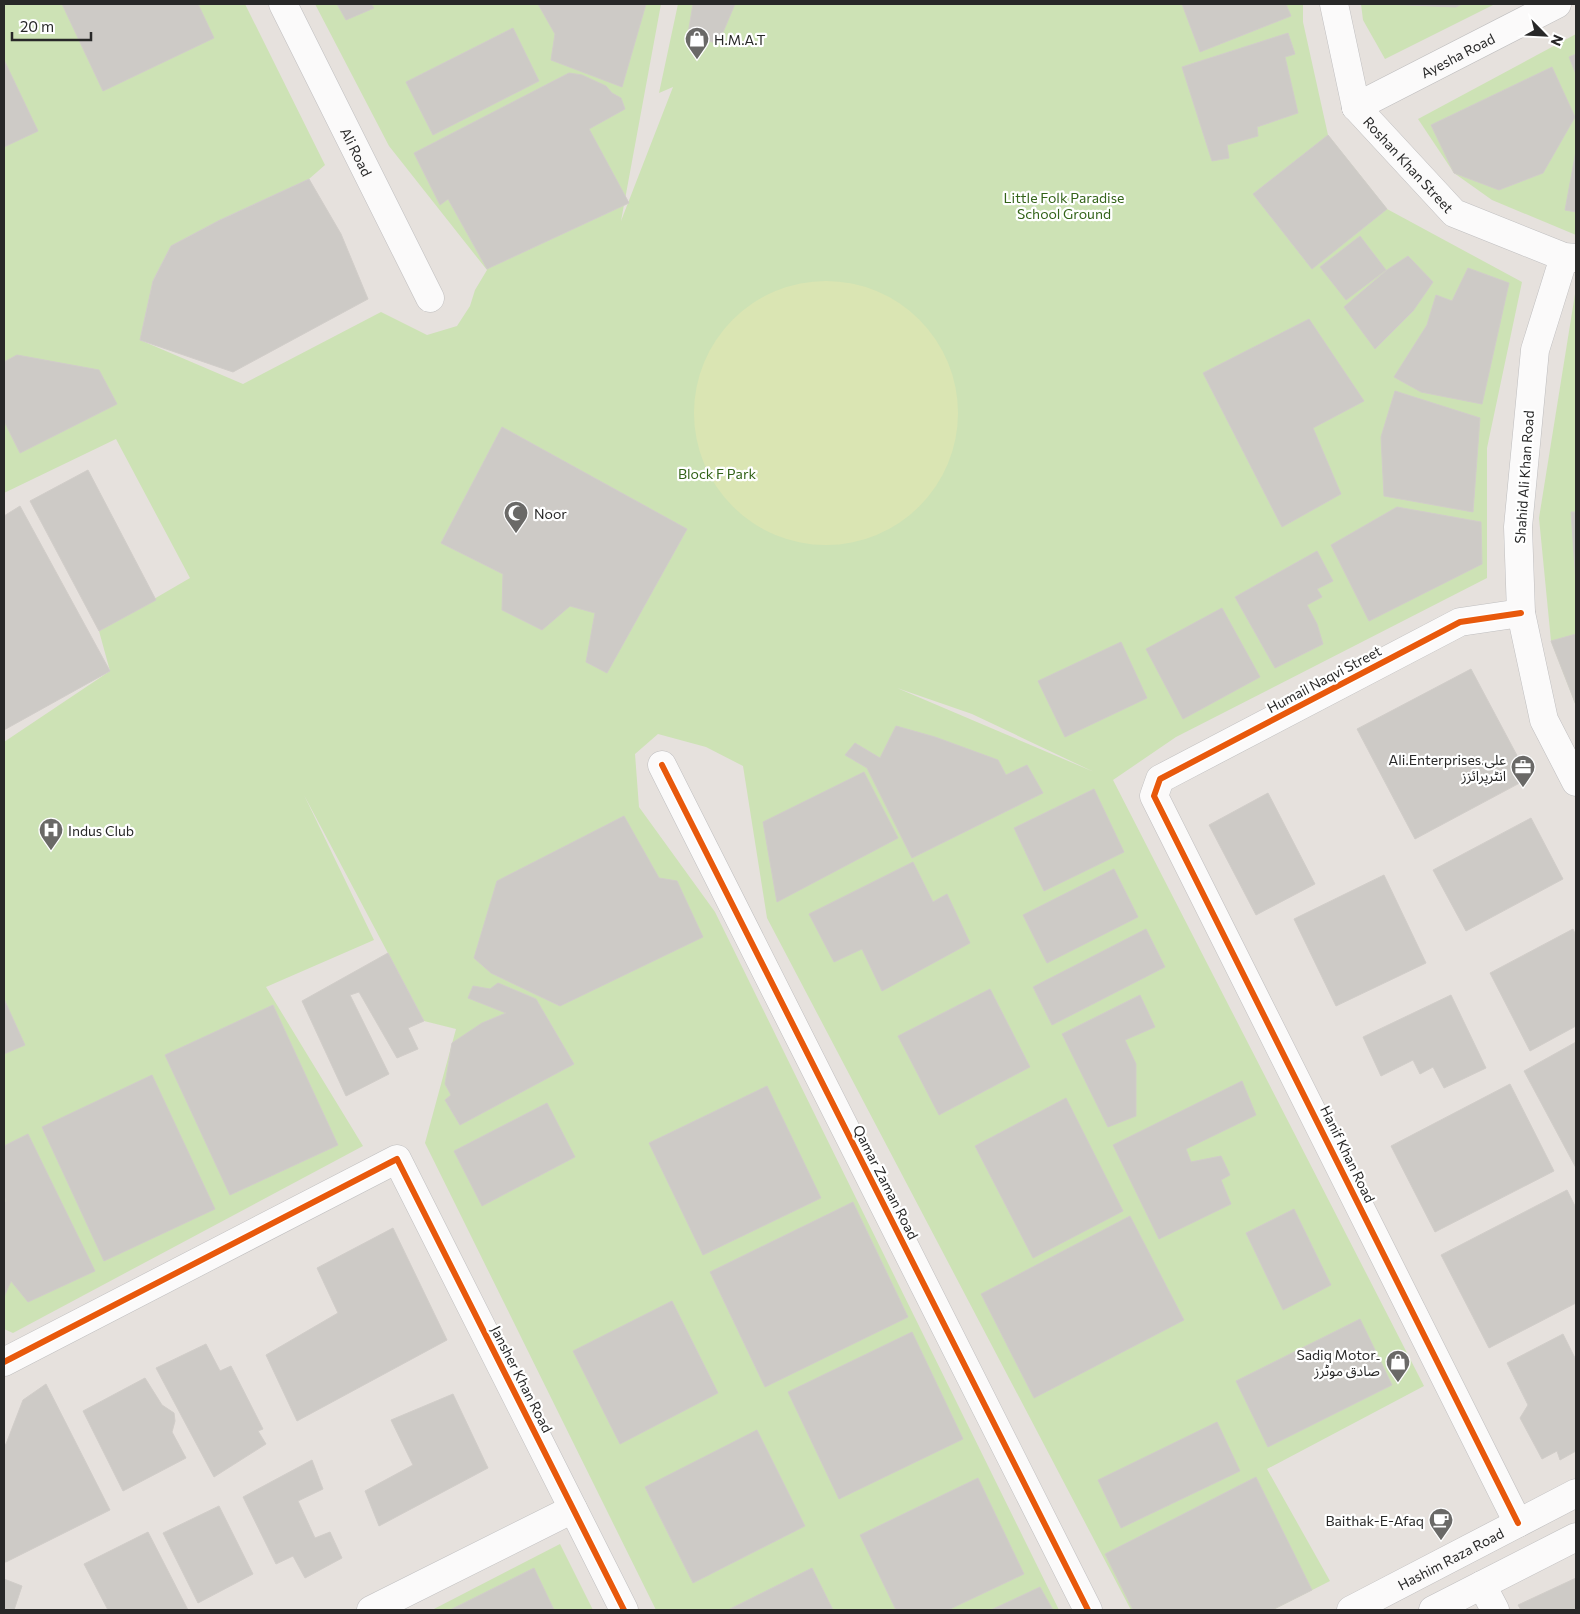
<svg xmlns="http://www.w3.org/2000/svg" width="1580" height="1614" font-family="Commissioner,'Noto Sans Arabic',sans-serif">
  <rect width="100%" height="100%" fill="#e6e1dd"/>
  <!-- green -->
  <g fill="#cde2b5" fill-rule="evenodd">
    <path d="M4 4H245L325 165 309 179 220 220 171 246 153 281 140 340 243 384 381 312 427 335 457 326 470 306 475 290 487 270 389 146 315 4H661L621 221 673 87 659 93 678 4H1303V22L1328 135 1387 209 1522 282 1487 448V578L1176 737 1113 780 1424 1386 1267 1469 1330 1581 1273 1610H1131L767 918 743 766 706 747 658 734 635 754 639 807 715 912 1059 1610H656L425 1143 456 1029 424 1021 304 795 374 940 266 987 363 1146 13 1333 4 1329V742L110 671 99 631 190 578 116 439 4 493ZM897 688 972 714 1094 772Z"/>
    <polygon points="1361,4 1495,4 1385,59 1363,20"/>
    <polygon points="1576,34 1576,235 1492,200 1454,173 1418,119"/>
    <polygon points="1575,294 1576,294 1576,706 1551,641 1539,518"/>
    <polygon points="560,1544 593,1610 432,1610"/>
  </g>
  <!-- pitch -->
  <circle fill="#dae5b3" cx="826" cy="413" r="132"/>
  <!-- building -->
  <g fill="#cdcac6" stroke="#d1cdc9">
    <polygon points="62,4 198,4 214,38 103,91"/>
    <polygon points="337,4 371,4 374,8 346,20"/>
    <polygon points="538,4 646,4 622,87 551,60 555,34"/>
    <polygon points="693,4 735,4 718,44 688,34"/>
    <polygon points="1182,4 1286,4 1291,16 1200,52"/>
    <polygon points="1385,4 1462,4 1456,7"/>
    <polygon points="513,28 539,81 433,135 406,82"/>
    <polygon points="1288,33 1295,54 1285,57 1298,113 1257,127 1258,136 1227,145 1229,158 1212,161 1182,67"/>
    <polygon points="1576,54 1576,74 1569,57"/>
    <polygon points="4,60 38,131 4,147"/>
    <polygon points="1552,67 1575,117 1543,173 1499,190 1454,173 1431,125"/>
    <polygon points="569,73 582,75 606,86 612,93 621,98 625,109 589,129 629,203 487,269 448,199 440,205 414,153"/>
    <polygon points="1328,135 1387,209 1312,269 1253,194"/>
    <polygon points="1576,151 1576,212 1565,210"/>
    <polygon points="309,179 341,234 368,299 233,372 140,340 153,281 171,246 220,220"/>
    <polygon points="1360,236 1386,270 1346,300 1320,267"/>
    <polygon points="1408,256 1433,282 1413,311 1375,349 1344,307 1387,270"/>
    <polygon points="1468,268 1509,283 1482,404 1421,392 1394,377 1427,325 1436,295 1452,301"/>
    <polygon points="1309,319 1364,401 1313,428 1341,494 1282,527 1203,373"/>
    <polygon points="17,355 99,370 117,404 20,453 4,421 4,362"/>
    <polygon points="1395,391 1480,418 1473,512 1384,496 1381,437"/>
    <polygon points="502,427 687,529 607,673 586,662 595,613 570,606 542,630 502,610 503,574 441,543"/>
    <polygon points="88,470 156,600 99,631 30,501"/>
    <polygon points="20,506 110,671 4,730 4,516"/>
    <polygon points="1397,507 1481,522 1482,564 1369,621 1331,545"/>
    <polygon points="1571,512 1576,512 1576,582"/>
    <polygon points="1317,551 1333,581 1317,589 1322,597 1307,605 1317,624 1323,644 1275,668 1235,597"/>
    <polygon points="1222,608 1260,677 1183,719 1146,649"/>
    <polygon points="1576,634 1576,705 1551,641"/>
    <polygon points="1121,642 1147,698 1065,737 1038,681"/>
    <polygon points="1471,669 1529,778 1415,839 1357,729"/>
    <polygon points="896,726 935,737 998,760 1006,775 1027,765 1043,793 912,858 867,768 845,755 855,743 880,758"/>
    <polygon points="864,772 898,838 777,902 763,822"/>
    <polygon points="1094,789 1124,852 1044,891 1014,828"/>
    <polygon points="1268,793 1315,884 1256,915 1209,825"/>
    <polygon points="624,816 659,878 677,881 703,937 560,1006 491,973 474,958 497,881"/>
    <polygon points="1531,818 1563,879 1466,931 1433,870"/>
    <polygon points="913,862 933,902 947,894 970,943 882,991 862,949 834,962 809,914"/>
    <polygon points="1114,869 1138,917 1047,963 1023,915"/>
    <polygon points="1384,875 1426,963 1336,1006 1294,919"/>
    <polygon points="1146,929 1165,967 1052,1025 1033,987"/>
    <polygon points="1573,929 1576,936 1576,1026 1530,1051 1490,973"/>
    <polygon points="388,953 424,1021 408,1028 418,1049 397,1058 359,992 350,995 389,1074 346,1096 302,1001"/>
    <polygon points="498,983 536,999 574,1064 460,1125 445,1100 451,1095 445,1084 452,1043 482,1023 506,1013 468,998 473,986 490,989"/>
    <polygon points="990,989 1030,1067 939,1115 898,1036"/>
    <polygon points="1140,995 1155,1027 1125,1040 1136,1064 1136,1116 1108,1127 1062,1034"/>
    <polygon points="1451,995 1486,1068 1444,1088 1433,1067 1420,1074 1413,1060 1381,1076 1363,1037"/>
    <polygon points="4,999 25,1045 4,1054"/>
    <polygon points="273,1005 338,1145 230,1195 165,1055"/>
    <polygon points="1576,1042 1576,1168 1524,1071"/>
    <polygon points="152,1075 215,1209 104,1261 42,1127"/>
    <polygon points="1242,1081 1256,1115 1186,1149 1191,1162 1221,1156 1230,1175 1221,1180 1231,1204 1159,1239 1113,1145"/>
    <polygon points="1510,1084 1554,1171 1435,1232 1391,1146"/>
    <polygon points="767,1086 821,1198 703,1255 649,1143"/>
    <polygon points="1066,1098 1123,1211 1033,1258 975,1146"/>
    <polygon points="547,1103 575,1157 482,1206 454,1151"/>
    <polygon points="28,1134 95,1271 28,1302 11,1281 4,1297 4,1203 6,1201 4,1195 4,1146"/>
    <polygon points="1567,1190 1576,1208 1576,1303 1489,1348 1441,1255"/>
    <polygon points="853,1202 908,1317 765,1387 710,1272"/>
    <polygon points="1294,1209 1331,1285 1283,1310 1246,1233"/>
    <polygon points="1130,1216 1184,1320 1034,1398 981,1294"/>
    <polygon points="393,1228 447,1340 297,1421 266,1355 338,1313 317,1268"/>
    <polygon points="672,1301 718,1393 620,1444 573,1351"/>
    <polygon points="1360,1319 1392,1385 1268,1447 1236,1381"/>
    <polygon points="912,1332 963,1439 839,1499 788,1392"/>
    <polygon points="1563,1334 1576,1360 1576,1451 1560,1460 1557,1451 1542,1459 1520,1418 1528,1405 1507,1363"/>
    <polygon points="206,1344 220,1371 231,1366 263,1429 258,1431 266,1444 214,1477 156,1368"/>
    <polygon points="145,1378 162,1405 174,1413 175,1421 172,1432 186,1458 123,1491 83,1411"/>
    <polygon points="46,1384 110,1510 6,1562 4,1562 4,1445 6,1444 23,1400"/>
    <polygon points="453,1394 488,1468 379,1526 365,1491 413,1465 391,1420"/>
    <polygon points="1217,1422 1240,1471 1121,1528 1098,1480"/>
    <polygon points="757,1430 805,1526 693,1583 645,1487"/>
    <polygon points="312,1460 323,1489 298,1501 315,1538 330,1532 342,1558 305,1578 293,1556 276,1564 243,1497"/>
    <polygon points="1256,1477 1312,1590 1272,1610 1133,1610 1105,1554"/>
    <polygon points="978,1478 1024,1574 948,1610 896,1610 860,1535"/>
    <polygon points="219,1506 253,1574 198,1603 163,1533"/>
    <polygon points="148,1532 188,1610 108,1610 84,1564"/>
    <polygon points="534,1568 554,1610 450,1610"/>
    <polygon points="812,1568 833,1610 728,1610"/>
    <polygon points="1576,1578 1576,1610 1521,1610 1518,1605"/>
    <polygon points="4,1579 22,1586 14,1610 4,1610"/>
    <polygon points="1040,1587 1053,1610 991,1610"/>
  </g>
  <g fill="none" stroke-linecap="round" stroke-linejoin="round">
    <defs>
      <g id="street">
        <path id="s1" d="M283 4 430 298"/>
        <polyline points="1334,4 1356,107"/>
        <path id="s2" d="M1356 107 1454 213 1564 257 1576 258"/>
        <path id="s3" d="M1356 107 1557 4"/>
        <polyline points="1564,257 1535,350 1518,527 1521,613 1544,720 1576,782"/>
        <polyline points="662,765 1088,1610"/>
        <polyline points="4,1362 397,1159 624,1610"/>
        <polyline points="1518,1523 1154,796 1160,779 1460,622 1521,613"/>
        <polyline points="1482,1585 1495,1610"/>
        <polyline points="371,1610 573,1509"/>
      </g>
      <g id="secondary">
        <path id="s4" d="M1351 1610 1576 1493"/>
        <polyline points="1433,1610 1576,1537"/>
      </g>
    </defs>
    <!-- street casing -->
    <use href="#street" stroke="#bfbebf" stroke-width="29"/>
    <!-- secondary casing -->
    <use href="#secondary" stroke="#bfbebf" stroke-width="29"/>
    <!-- street -->
    <use href="#street" stroke="#fbfafa" stroke-width="28"/>
    <!-- secondary -->
    <use href="#secondary" stroke="#fbfafa" stroke-width="28"/>
    <defs>
      <g id="cycleway">
        <polyline points="662,765 1088,1610"/>
        <polyline points="4,1362 397,1159 624,1610"/>
        <polyline points="1518,1523 1154,796 1160,779 1460,622 1521,613"/>
      </g>
    </defs>
    <!-- cycleway casing -->
    <use href="#cycleway" stroke="#fff" stroke-width="9"/>
    <!-- cycleway -->
    <use href="#cycleway" stroke="#e8590c" stroke-width="6"/>
  </g>
  <!-- icons -->
  <defs>
    <symbol id="shop-pin" viewBox="-11 -11 22 30"><path d="M0 17L-7.5 6A9.5 9.5 0 1 1 7.5 6Z" fill="#6a6967" stroke="#fff"/><path d="M-5-2.5h2.3a2.7 3.5 0 0 1 5.4 0H5L5.5 6h-11ZM-1.5-2.5h3a1.5 2.3 0 0 0-3 0Z" fill="#fff"/></symbol>
    <symbol id="mosque-pin" viewBox="-11 -11 22 30"><path d="M0 17L-7.5 6A9.5 9.5 0 1 1 7.5 6Z" fill="#6a6967" stroke="#fff"/><path d="M3.5-4.9A6 6 0 1 0 3.5 4.9A5 5 0 1 1 3.5-4.9Z" fill="#fff"/></symbol>
    <symbol id="office-pin" viewBox="-11 -11 22 30"><path d="M0 17L-7.5 6A9.5 9.5 0 1 1 7.5 6Z" fill="#6a6967" stroke="#fff"/><path d="M-6-3h4V-5.5h4V-3h4V5H-6ZM-1-4.5V-3h2v-1.5ZM-6 0V1H6V0Z" fill="#fff"/></symbol>
    <symbol id="hospital-pin" viewBox="-11 -11 22 30"><path d="M0 17L-7.5 6A9.5 9.5 0 1 1 7.5 6Z" fill="#6a6967" stroke="#fff"/><path d="M-5-5h3v3.5h4V-5h3V5h-3V1.5h-4V5h-3Z" fill="#fff"/></symbol>
    <symbol id="cafe-pin" viewBox="-11 -11 22 30"><path d="M0 17L-7.5 6A9.5 9.5 0 1 1 7.5 6Z" fill="#6a6967" stroke="#fff"/><path d="M-5.5-4.5H6V0H3Q3 3.5 0 3.5H-2.5Q-5.5 3.5-5.5 0ZM3-3.2v2h1.7v-2ZM-6 4.5H4V6H-6Z" fill="#fff"/></symbol>
  </defs>
  <g fill-rule="evenodd">
    <use href="#shop-pin" x="683" y="25" width="28" height="38"/>
    <use href="#mosque-pin" x="502" y="499" width="28" height="38"/>
    <use href="#office-pin" x="1509" y="753" width="28" height="38"/>
    <use href="#hospital-pin" x="37" y="816" width="28" height="38"/>
    <use href="#shop-pin" x="1384" y="1348" width="28" height="38"/>
    <use href="#cafe-pin" x="1427" y="1506" width="28" height="38"/>
  </g>
  <g text-anchor="middle" dominant-baseline="central" stroke-width="4.5" stroke-linejoin="round" paint-order="stroke">
    <!-- poi labels -->
    <g font-size="14" fill="#282828" stroke="#fff" text-anchor="start">
      <text x="714" y="39">H.M.A.T</text>
      <text x="534" y="513">Noor</text>
      <text x="1506" y="759" text-anchor="end">Ali.Enterprises.علی<tspan x="1506" dy="16">انٹرپرائزز</tspan></text>
      <text x="68" y="830">Indus Club</text>
      <text x="1380" y="1354" text-anchor="end">Sadiq Motor۔<tspan x="1380" dy="16">صادق موٹرز</tspan></text>
      <text x="1424" y="1520" text-anchor="end">Baithak-E-Afaq</text>
    </g>
    <!-- street labels -->
    <g font-size="14" fill="#282828" stroke="#fff">
      <text stroke="none"><textPath href="#s3" startOffset="114">Ayesha Road</textPath></text>
      <text stroke="none"><textPath href="#s1" startOffset="165">Ali Road</textPath></text>
      <text stroke="none"><textPath href="#s2" startOffset="78">Roshan Khan Street</textPath></text>
      <text transform="translate(1524 477) rotate(-86)">Shahid Ali Khan Road</text>
      <text transform="translate(1324 679) rotate(-28)">Humail Naqvi Street</text>
      <text transform="translate(1348 1154) rotate(64)">Hanif Khan Road</text>
      <text transform="translate(886 1182) rotate(63)">Qamar Zaman Road</text>
      <text transform="translate(522 1379) rotate(63)">Jansher Khan Road</text>
      <text stroke="none"><textPath href="#s4" startOffset="112">Hashim Raza Road</textPath></text>
    </g>
    <!-- park labels -->
    <g font-size="14" fill="#336319" stroke="#fff">
      <text x="1064" y="197">Little Folk Paradise<tspan x="1064" dy="16">School Ground</tspan></text>
      <text x="717" y="473">Block F Park</text>
    </g>
  </g>
  <!-- border -->
  <rect width="1580" height="1614" fill="none" stroke="#282828" stroke-width="10"/>
  <!-- north arrow -->
  <g transform="translate(1545 35) rotate(114)" stroke="#ffffff" stroke-width="4" paint-order="stroke">
  <path d="M0-4L9 19L0 12L-9 19Z" fill="#282828"/>
  <text y="-8" font-size="14" font-weight="bold" text-anchor="middle" fill="#282828">N</text>
  </g>
  <!-- scale -->
  <path d="M12 32v8h79v-8" fill="none" stroke="#282828" stroke-width="2.5"/>
  <text x="20" y="32" font-size="15" fill="#282828" stroke="#ffffff" stroke-width="4" paint-order="stroke">20 m</text>
</svg>
